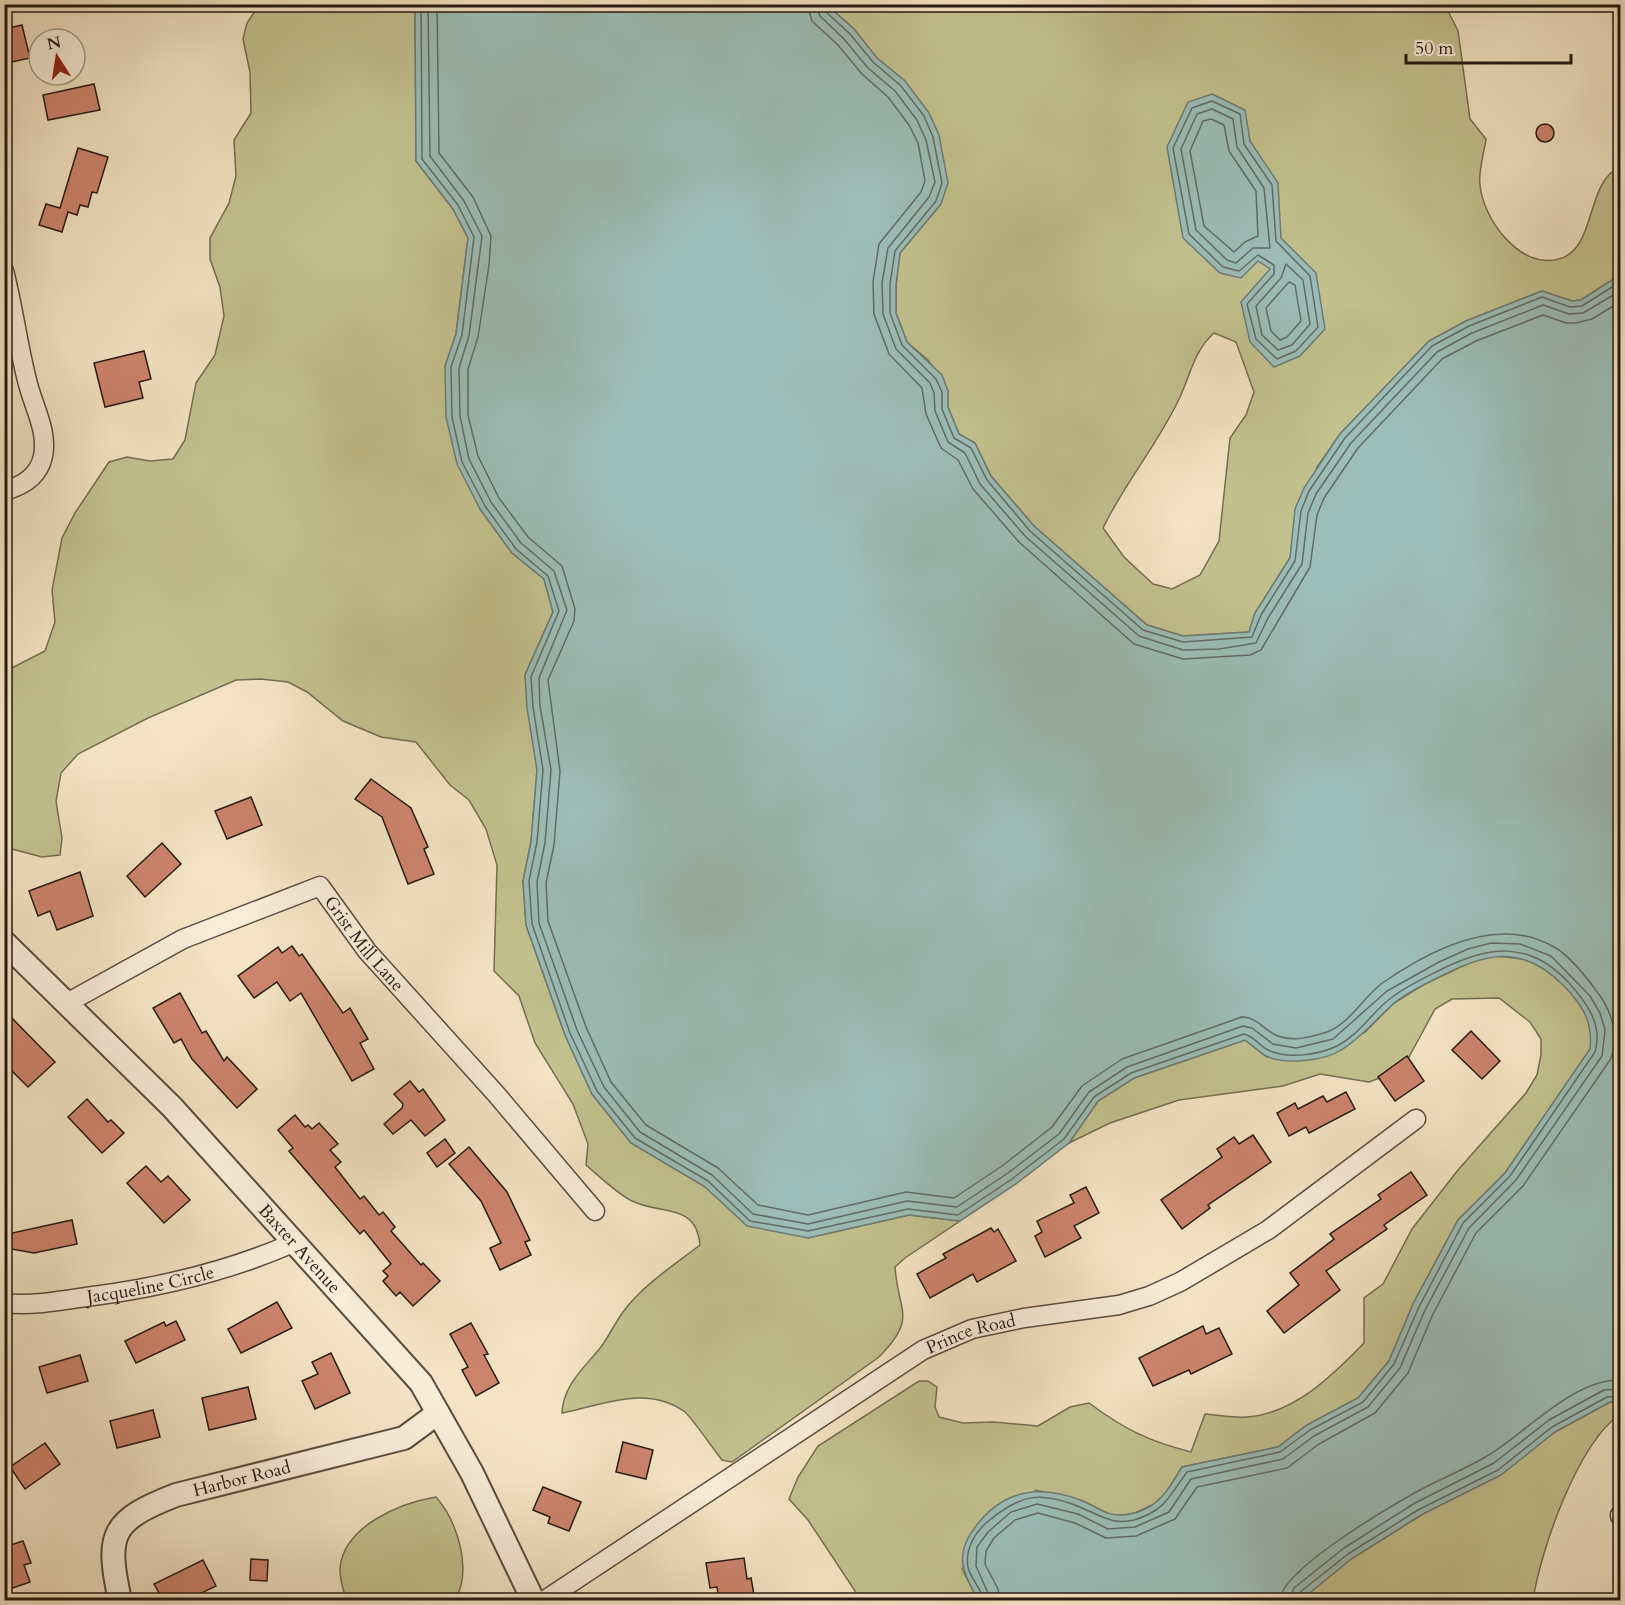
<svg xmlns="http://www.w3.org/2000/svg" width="1625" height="1605" font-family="Cardo,serif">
  <rect width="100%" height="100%" fill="#f4e4c5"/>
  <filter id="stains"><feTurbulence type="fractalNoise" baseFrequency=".00333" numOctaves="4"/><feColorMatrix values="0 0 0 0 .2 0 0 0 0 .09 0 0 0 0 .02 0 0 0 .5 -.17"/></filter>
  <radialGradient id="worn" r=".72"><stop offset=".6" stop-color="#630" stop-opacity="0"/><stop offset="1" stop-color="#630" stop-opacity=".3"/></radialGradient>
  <!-- green -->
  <g fill="#c3c28f" stroke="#746e51" stroke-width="1.5" fill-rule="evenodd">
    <path d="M259 5H415L416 161 453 209 468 238 456 334 445 366 480 509 512 553 544 579 553 612 525 675 537 770 531 842 523 881 526 925 565 1035 592 1094 631 1143 704 1186 719 1199 808 1238 909 1215 960 1221 905 1258 895 1267C898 1313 918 1317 879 1357L732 1462 722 1460C714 1450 692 1418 685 1412 647 1384 603 1405 562 1413 563 1385 584 1368 601 1347 609 1336 615 1323 623 1312 643 1285 674 1265 700 1245 696 1201 659 1216 630 1200 614 1191 600 1177 586 1165L588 1144 573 1104 535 1043 519 996 494 971 497 865 486 829 469 800 450 785 416 742 381 737 343 721 307 692 288 682 261 679 236 680 148 718 78 754 61 773 56 801 62 838 60 855 42 857 4 847V672L45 651 55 622 52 590 62 538 75 513 109 462 127 457 150 461 173 459 185 440 196 383 215 355 224 316 220 287 210 259V238L229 203 236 176 234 140 251 113 250 72 243 39 247 23Z"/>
    <path d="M827 5H1445L1458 31 1470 119 1486 139C1484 153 1478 172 1480 185 1483 219 1520 270 1559 259 1597 249 1585 182 1620 167V275L1581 300 1572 301 1542 291 1466 321 1429 341 1340 434 1317 467 1293 535 1290 558 1255 613 1249 632 1183 636 1147 625 1034 526 991 476 975 443 959 434 948 407V391L928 360 907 342 896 313V285L900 253 941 204 905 81 877 58 854 29ZM1214 333 1236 342 1254 392 1246 415 1230 438 1219 541 1200 575 1172 589 1153 584 1124 557 1103 528C1125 482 1159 443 1180 397 1191 373 1194 351 1214 333Z"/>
    <path d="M1491 956C1508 957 1525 958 1541 965 1557 973 1589 1012 1592 1030 1593 1035 1591 1043 1591 1048L1505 1173 1458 1220 1413 1304 1389 1361 1358 1398 1307 1425 1278 1447 1182 1467 1161 1501 1133 1514 1112 1516 1084 1502 1036 1490 962 1569 978 1600H861L808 1520 789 1499 798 1477 818 1446 919 1381H928L937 1387 935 1407 939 1417 963 1423 994 1422 1038 1426 1070 1407 1089 1403C1124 1429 1148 1441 1191 1452L1205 1414C1219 1415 1234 1418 1247 1417 1294 1414 1333 1375 1364 1343V1298L1383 1284 1412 1229 1458 1170 1526 1093 1537 1075 1541 1055V1039L1530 1022 1499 998 1452 999 1435 1009 1402 1070 1369 1082 1320 1074 1283 1086 1179 1100 1110 1123 1069 1143 1098 1101 1134 1078 1245 1040 1267 1057 1364 1033 1394 1003 1423 985 1473 961Z"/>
    <path d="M1610 1402H1620V1414C1577 1445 1541 1549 1533 1600H1301L1351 1559 1555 1432Z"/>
    <path d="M436 1497C457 1521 473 1570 455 1600H346C344 1591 339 1578 340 1568 344 1526 400 1503 436 1497Z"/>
  </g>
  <!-- water -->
  <g fill="#9cbeb8" stroke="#6d7c76" stroke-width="1.5">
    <path d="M415 5H827L854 29 877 58 905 81 929 113 939 135 948 183 941 204 900 253 896 285V313L907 342 942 375 948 391V407L959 434 975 443 991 476 1034 526 1147 625 1183 636 1249 632 1255 613 1290 558 1295 509 1304 488 1340 434 1429 341 1466 321 1542 291 1572 301 1581 300 1620 275V1402H1610L1555 1432 1501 1475 1421 1515 1351 1559 1301 1600H978C963 1571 953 1555 976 1526 1005 1488 1041 1485 1083 1501 1102 1509 1107 1518 1130 1514 1158 1509 1169 1489 1182 1467L1278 1447 1307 1425 1358 1398 1389 1361 1413 1304 1458 1220 1505 1173 1590 1049C1593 1021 1582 1004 1563 985 1520 942 1484 954 1435 979 1421 986 1404 994 1392 1005 1375 1020 1361 1038 1341 1050 1325 1061 1284 1065 1266 1056 1259 1052 1252 1045 1245 1040L1134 1078 1098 1101 1069 1143 1016 1184 960 1221 909 1215 808 1238 747 1226 704 1186 631 1143 592 1094 565 1035 526 925 523 881 531 842 537 770 527 708 525 675 553 612 544 579 512 553 480 509 457 464 446 417 445 366 456 334 468 238 453 209 416 161Z"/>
    <polygon points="1212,94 1245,110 1250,141 1278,183 1281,238 1316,273 1325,329 1300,356 1274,367 1250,342 1241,302 1270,269 1258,261 1241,278 1220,273 1183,238 1167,147 1188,102"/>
  </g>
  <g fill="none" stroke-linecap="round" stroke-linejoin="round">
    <!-- shore -->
    <g stroke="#616c66" stroke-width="1.5">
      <path d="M421 4 422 159 458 205 474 237 462 335 451 367 452 417 462 462 485 506 516 549 548 576 559 611 531 677 533 707 543 770 537 842 529 881 532 924 570 1033 597 1091 635 1138 708 1181 750 1221 808 1231 908 1209 958 1215 1012 1179 1064 1139 1094 1097 1131 1073 1244 1034C1254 1036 1260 1047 1270 1051 1289 1059 1318 1055 1337 1046 1359 1035 1372 1012 1391 998 1405 987 1422 979 1438 971 1487 946 1529 939 1569 983 1587 1003 1603 1025 1595 1052L1510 1176 1463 1223 1419 1307 1394 1364 1363 1402 1310 1430 1280 1452 1187 1472C1170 1495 1165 1511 1134 1520 1113 1525 1101 1516 1082 1508 1041 1490 1020 1494 986 1523 974 1534 965 1550 968 1567 970 1579 982 1588 983 1600"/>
      <polyline points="428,4 430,156 464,201 482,236 469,336 459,368 460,416 469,459 491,502 521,543 554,571 567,610 539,678 540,706 551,770 545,843 537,882 539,923 577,1030 604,1087 640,1132 712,1175 753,1214 808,1224 907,1201 957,1207 1008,1173 1059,1134 1089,1092 1127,1067 1243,1026 1252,1028 1273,1044 1296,1048 1333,1039 1387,991 1439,962 1468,949 1491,943 1520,944 1551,956 1590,996 1600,1013 1605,1030 1602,1056 1516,1180 1469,1228 1425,1310 1400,1368 1368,1407 1314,1436 1283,1459 1191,1479 1169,1512 1135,1527 1108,1529 1078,1514 1037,1504 1011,1512 988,1532 977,1547 976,1566 991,1600"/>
      <path d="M437 4 439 153 473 197 491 236 489 265 478 337 468 369V415L478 456 499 498 528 537 562 566 575 609 574 621 548 680 560 771 554 845 546 883 548 921 586 1027 611 1082 646 1125 718 1168 758 1205 808 1215 906 1192 954 1198 1002 1166 1052 1127 1082 1086 1122 1059 1242 1017C1258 1017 1264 1031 1278 1036 1294 1042 1311 1037 1327 1032 1349 1024 1363 998 1381 984 1428 951 1498 914 1554 947 1570 956 1584 974 1595 989 1611 1009 1621 1036 1610 1060L1523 1186 1476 1233 1433 1314 1408 1373 1375 1413 1319 1444 1287 1468 1197 1487 1175 1519 1136 1536 1106 1538 1075 1523 1038 1513 1015 1520 994 1538 986 1551 985 1564 998 1589 1000 1600"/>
      <polyline points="807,4 812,21 838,45 862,74 888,97 909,125 918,143 925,181 921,192 879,244 873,282 874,314 889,354 922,388 926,414 941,448 958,460 973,489 1019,542 1134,644 1183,659 1250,655 1261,650 1310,567 1317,515 1324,498 1358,448 1442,359 1476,341 1543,315 1566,323 1576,323 1592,319 1620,302"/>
      <polyline points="816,4 820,16 844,39 868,68 895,91 917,120 926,140 935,182 929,197 888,248 882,283 883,314 896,349 930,383 934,393 935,411 948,442 965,453 980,484 1025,536 1139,636 1183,650 1219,649 1256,643 1268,618 1302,564 1308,513 1316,494 1351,443 1437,352 1472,333 1543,305 1569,314 1583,313 1620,291"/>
      <polyline points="824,4 825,11 850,34 873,62 901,86 924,116 933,137 942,183 936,201 895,251 890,284 890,313 902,345 936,379 942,392 942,409 954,438 971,448 987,480 1030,531 1143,630 1183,642 1252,637 1261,615 1295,561 1301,511 1309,491 1345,438 1432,346 1469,326 1542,297 1570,307 1582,306 1620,282"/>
      <polygon points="1212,101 1240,114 1244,144 1272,185 1276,241 1310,276 1318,327 1296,351 1277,359 1256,339 1247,304 1274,274 1274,265 1258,255 1239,271 1223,267 1189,234 1173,148 1192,108"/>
      <polygon points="1212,109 1233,119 1237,147 1264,188 1270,248 1253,248 1236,263 1227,260 1196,230 1181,149 1197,114"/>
      <polygon points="1211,119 1224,125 1229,151 1256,191 1258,236 1245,242 1234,252 1204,226 1190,151 1203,121"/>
      <polygon points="1286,264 1303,280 1310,324 1292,345 1278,350 1262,335 1256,306 1281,278"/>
      <polygon points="1289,282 1295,285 1301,321 1287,337 1280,340 1271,331 1266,308"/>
      <path d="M1280 1600C1281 1571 1383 1511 1409 1496 1435 1481 1462 1471 1487 1456 1525 1434 1573 1379 1620 1380"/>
      <polyline points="1289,1600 1294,1588 1344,1548 1415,1503 1494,1463 1549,1420 1604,1390 1620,1389"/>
      <polyline points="1297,1600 1299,1593 1348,1554 1418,1510 1498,1470 1552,1427 1607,1397 1620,1396"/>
    </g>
  </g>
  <!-- building -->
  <g fill="#cd846d" stroke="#261a13" stroke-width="1.5">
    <polygon points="22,25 30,58 7,63 4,29"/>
    <polygon points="94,84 100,110 48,120 43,95"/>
    <circle cx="1545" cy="133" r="9"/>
    <polygon points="78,148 108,157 97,193 92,192 88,207 80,205 77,215 68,212 62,232 39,225 46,204 60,208"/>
    <polygon points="144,351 151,379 139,382 143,398 105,407 94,363"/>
    <polygon points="371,779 411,808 428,847 424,849 434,874 408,884 382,817 355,799"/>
    <polygon points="251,797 262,825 227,839 215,811"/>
    <polygon points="162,843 181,864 145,897 127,876"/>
    <polygon points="80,872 93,916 57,930 50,911 38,916 29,891"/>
    <polygon points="292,946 299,956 302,954 343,1013 350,1008 368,1039 360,1043 374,1069 352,1081 301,993 290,1001 277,982 254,998 238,976 278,947 282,953"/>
    <polygon points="180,993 202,1033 206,1031 224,1061 227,1057 257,1089 237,1108 192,1059 181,1039 174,1043 153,1008"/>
    <polygon points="4,1010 55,1062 28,1087 4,1063"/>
    <polygon points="1471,1031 1500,1061 1482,1079 1452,1050"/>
    <polygon points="1407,1056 1424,1081 1395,1101 1378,1077"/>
    <polygon points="410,1081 419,1092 423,1089 445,1120 425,1136 411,1120 393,1134 384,1124 402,1108 403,1104 394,1094"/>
    <polygon points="1346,1092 1355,1109 1309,1133 1306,1127 1289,1136 1277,1113 1295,1103 1298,1109 1323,1096 1327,1102"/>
    <polygon points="87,1099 108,1122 111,1120 124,1133 102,1153 68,1117"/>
    <polygon points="295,1115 305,1127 308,1125 312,1129 319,1123 338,1144 330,1150 341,1162 335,1167 360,1199 364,1196 379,1215 383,1212 395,1227 391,1231 421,1265 423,1263 440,1281 413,1306 400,1292 396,1296 383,1281 388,1276 383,1271 391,1264 364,1230 360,1234 289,1151 293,1148 278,1130"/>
    <polygon points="1253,1135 1271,1162 1208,1205 1210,1208 1182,1229 1161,1200 1222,1157 1217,1149 1234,1137 1239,1144"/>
    <polygon points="445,1139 455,1153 437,1167 427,1153"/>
    <polygon points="469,1147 507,1192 530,1240 525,1242 531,1255 500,1270 490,1248 501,1243 481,1201 449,1164"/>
    <polygon points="146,1166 161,1182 168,1176 190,1200 164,1223 127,1183"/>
    <polygon points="1411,1172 1427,1195 1384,1225 1387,1229 1326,1271 1340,1290 1284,1333 1267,1311 1299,1285 1290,1273 1334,1239 1330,1234 1381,1199 1378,1195"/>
    <polygon points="1086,1187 1099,1213 1074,1226 1081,1238 1045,1257 1035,1236 1042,1232 1037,1221 1074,1203 1070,1195"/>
    <polygon points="72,1220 77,1244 34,1253 11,1249 12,1233"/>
    <polygon points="991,1228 994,1232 998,1229 1016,1261 977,1282 973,1274 930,1298 917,1274 946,1258 943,1254"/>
    <polygon points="277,1302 292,1328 241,1353 228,1329"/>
    <polygon points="176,1321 185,1340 136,1363 125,1341 164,1322 166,1326"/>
    <polygon points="471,1323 488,1354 484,1355 499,1383 476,1396 462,1370 468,1367 450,1334"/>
    <polygon points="1203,1326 1206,1334 1219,1328 1232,1354 1191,1374 1189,1370 1153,1386 1139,1358"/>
    <polygon points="331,1353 350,1393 315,1409 302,1381 318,1374 312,1362"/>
    <polygon points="80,1355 88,1381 47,1393 39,1367"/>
    <polygon points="248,1387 256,1419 209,1430 202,1398"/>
    <polygon points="153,1410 160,1437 117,1448 110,1421"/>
    <polygon points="623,1442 653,1450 646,1479 616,1472"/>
    <polygon points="45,1443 60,1464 25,1489 10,1467"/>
    <polygon points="543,1487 581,1502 569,1531 548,1523 550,1517 533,1510"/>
    <polygon points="23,1541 31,1563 24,1565 30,1582 4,1591 4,1547"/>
    <polygon points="744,1558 747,1579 751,1578 755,1600 719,1600 717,1587 710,1588 706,1563"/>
    <polygon points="251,1559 268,1560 267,1581 250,1580"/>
    <polygon points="203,1560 216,1586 187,1600 163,1600 154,1584"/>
  </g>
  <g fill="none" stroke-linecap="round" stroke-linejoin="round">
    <defs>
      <g id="minor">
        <path d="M4 271C14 309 18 347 28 384 34 408 48 431 43 456 39 476 23 486 4 491"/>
        <path id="s1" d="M67 1003 183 939 320 886 367 951 496 1094 595 1211"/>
        <path id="s2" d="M4 1303C32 1306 60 1301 86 1297 158 1288 227 1272 293 1243"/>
        <polyline points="1620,1515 1620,1516"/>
        <path id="s3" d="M545 1600 923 1350 972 1329 1024 1318 1119 1305 1149 1296 1180 1282 1268 1230 1416 1119"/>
      </g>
      <g id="tertiary">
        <path id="s4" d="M4 942 172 1107 421 1383 472 1473 533 1600"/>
        <path id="s5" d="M120 1600C105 1533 112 1520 176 1495L404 1438 438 1413"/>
      </g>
    </defs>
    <!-- minor casing -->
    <use href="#minor" stroke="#5a4c40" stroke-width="21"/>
    <!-- tertiary casing -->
    <use href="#tertiary" stroke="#5a4c40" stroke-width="26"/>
    <!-- minor -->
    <use href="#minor" stroke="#f8edd9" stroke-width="18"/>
    <!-- tertiary -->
    <use href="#tertiary" stroke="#f8edd9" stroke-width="22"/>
  </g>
  <g text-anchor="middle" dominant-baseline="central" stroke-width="5" stroke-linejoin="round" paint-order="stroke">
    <!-- street labels -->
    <g font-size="18" fill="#261a13" stroke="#f8edd9">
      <text stroke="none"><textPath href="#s1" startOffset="352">Grist Mill Lane</textPath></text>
      <text stroke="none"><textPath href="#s4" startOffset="426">Baxter Avenue</textPath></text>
      <text stroke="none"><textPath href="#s2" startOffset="148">Jacqueline Circle</textPath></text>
      <text stroke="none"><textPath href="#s3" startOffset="504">Prince Road</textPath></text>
      <text stroke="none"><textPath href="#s5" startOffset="207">Harbor Road</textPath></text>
    </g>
  </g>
  <!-- margin -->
  <rect width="1625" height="1605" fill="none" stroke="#f4e4c5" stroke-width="24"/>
  <rect x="6" y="6" width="1613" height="1593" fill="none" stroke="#261a13" stroke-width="3"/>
  <rect x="12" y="12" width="1601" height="1581" fill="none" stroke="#261a13" stroke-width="1.5"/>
  <!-- north arrow -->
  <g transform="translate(57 57) rotate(348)"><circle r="28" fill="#f8edd9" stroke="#a4998a" stroke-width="1.5"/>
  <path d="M0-4.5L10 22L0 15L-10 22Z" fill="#8f2418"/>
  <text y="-9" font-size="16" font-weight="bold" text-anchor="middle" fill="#261a13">N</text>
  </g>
  <!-- scale -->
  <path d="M1406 54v9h165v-9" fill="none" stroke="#261a13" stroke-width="3"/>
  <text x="1415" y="54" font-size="18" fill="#261a13" stroke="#f8edd9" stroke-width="4.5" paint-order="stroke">50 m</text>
  <rect width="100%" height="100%" filter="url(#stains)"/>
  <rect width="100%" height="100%" fill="url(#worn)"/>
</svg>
